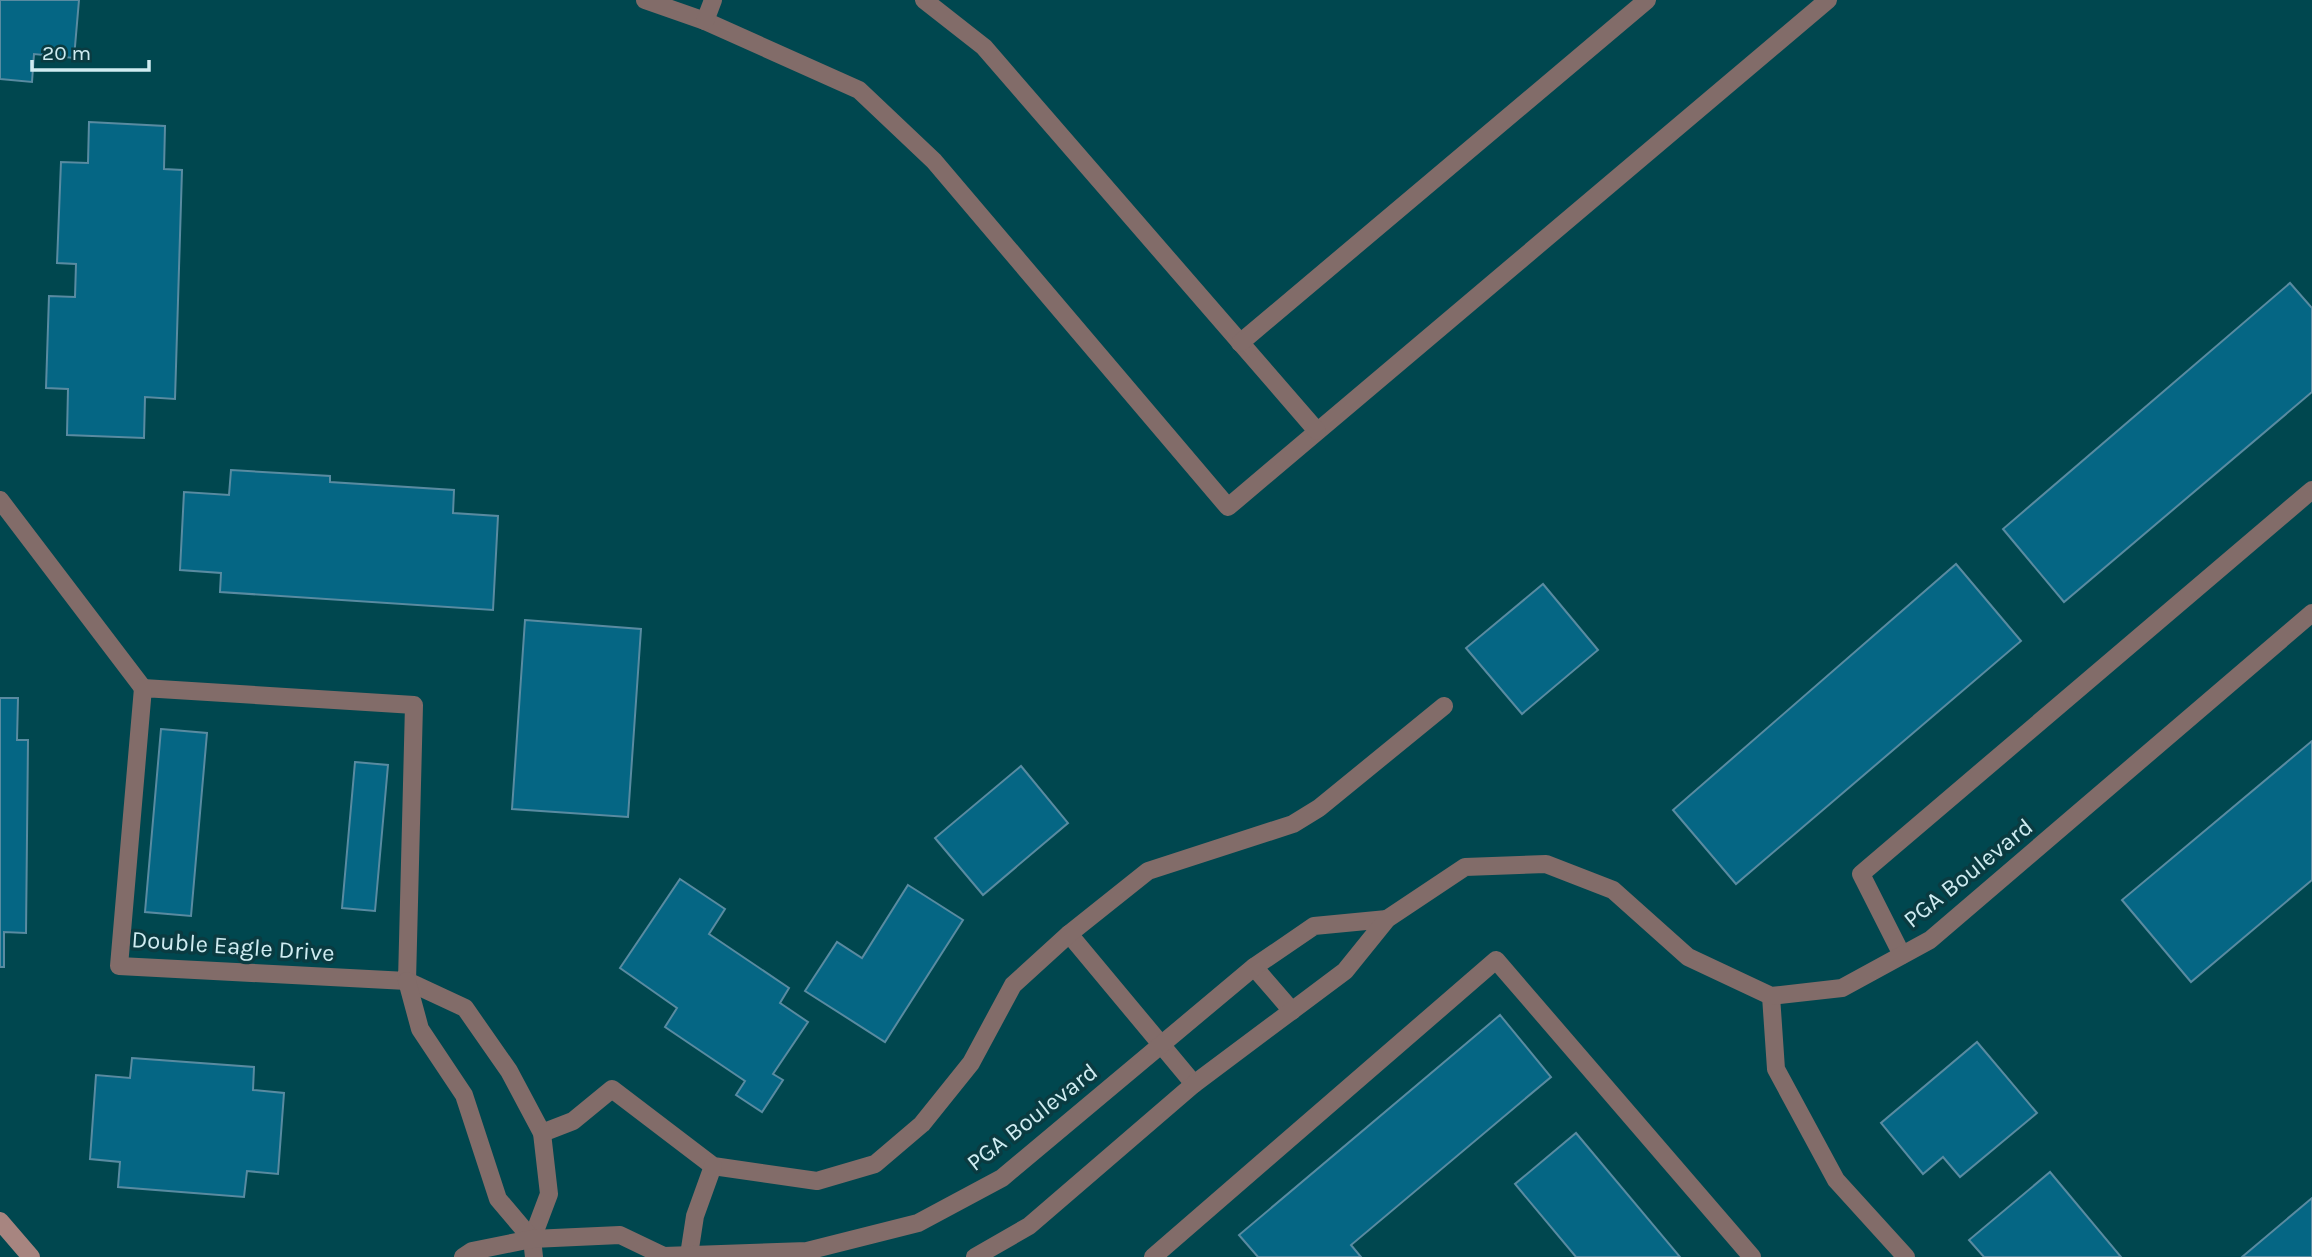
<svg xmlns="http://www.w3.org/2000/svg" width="2312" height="1257" font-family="Karla,sans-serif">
  <rect width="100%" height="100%" fill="#00474f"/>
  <!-- building -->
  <g fill="#056684" stroke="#598ba1" stroke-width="2">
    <polygon points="0,0 79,0 74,58 34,54 32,82 0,79"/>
    <polygon points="89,122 165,126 164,169 182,170 175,399 145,397 144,438 67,435 68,389 46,388 49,296 75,297 76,264 57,263 61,162 88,163"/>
    <polygon points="2290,283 2312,308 2312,392 2064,602 2003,529"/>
    <polygon points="231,470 330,476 330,482 454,490 453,513 498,516 493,610 220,592 221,573 180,570 184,492 229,495"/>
    <polygon points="1956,564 2021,641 1736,884 1673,810"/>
    <polygon points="1543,584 1598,650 1522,714 1466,648"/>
    <polygon points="525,620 641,629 628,817 512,809"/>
    <polygon points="0,698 18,698 17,740 28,740 26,933 4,932 4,967 0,967"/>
    <polygon points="161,729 207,733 191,916 145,912"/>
    <polygon points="2312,741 2312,880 2191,982 2122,900"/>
    <polygon points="355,762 388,765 375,911 342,908"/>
    <polygon points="1021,766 1068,823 983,895 935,838"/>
    <polygon points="680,879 725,909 709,934 789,988 780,1003 808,1022 773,1074 783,1080 762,1112 736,1095 745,1081 665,1027 677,1008 620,968"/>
    <polygon points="908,885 963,920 885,1042 805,991 837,942 862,958"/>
    <polygon points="1500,1015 1551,1077 1351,1245 1361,1257 1258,1257 1239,1235"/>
    <polygon points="1977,1042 2037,1113 1960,1177 1943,1157 1923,1174 1881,1123"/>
    <polygon points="132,1058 254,1067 253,1090 284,1093 278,1174 247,1171 244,1197 118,1187 120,1162 90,1159 96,1075 130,1078"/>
    <polygon points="1576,1133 1680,1257 1576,1257 1515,1184"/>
    <polygon points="2050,1172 2121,1257 1984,1257 1969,1240"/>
    <polygon points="2312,1198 2312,1257 2242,1257"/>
  </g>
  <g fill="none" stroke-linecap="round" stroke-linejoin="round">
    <!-- lane -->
    <g stroke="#826c69" stroke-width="18">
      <polyline points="645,0 705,21 859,90 934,161 1228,507 1828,0"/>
      <polyline points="924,0 984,47 1317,431"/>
      <polyline points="705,21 713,0"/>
      <polyline points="1240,343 1647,0"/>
      <polyline points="1069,934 1194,1084"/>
      <polyline points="1902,955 1861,874 2312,490"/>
      <polyline points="1254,967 1292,1011"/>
      <polyline points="542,1133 573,1121 612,1089 713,1166 817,1181 875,1164 922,1124 971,1063 1013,985 1069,934 1148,871 1293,824 1319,808 1444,706"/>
      <polyline points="532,1239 534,1257"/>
      <polyline points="689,1255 695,1216 713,1166"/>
      <polyline points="1153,1257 1496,960 1752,1257"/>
    </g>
    <!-- street -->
    <g stroke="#826c69" stroke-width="18">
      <polyline points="0,500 143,688"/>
      <polygon points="143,688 414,705 407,981 119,966"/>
      <polyline points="407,981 465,1008 509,1071 542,1133 549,1194 532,1239"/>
      <polyline points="407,981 420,1029 464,1095 498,1199 532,1239"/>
      <polyline points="1771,996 1776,1069 1836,1180 1906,1257"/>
      <polyline points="463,1257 472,1251 532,1239 620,1235 664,1256 807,1251 918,1223 1002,1178 1254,967 1314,926 1387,919"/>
      <polyline points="975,1257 1029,1226 1194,1084 1345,971 1387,919 1465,867 1546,864 1613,890 1688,957 1771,996 1842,988 1930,940 2312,613"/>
    </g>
    <!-- secondary -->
    <polyline stroke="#a78580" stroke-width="18" points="0,1221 31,1257"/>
  </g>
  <g text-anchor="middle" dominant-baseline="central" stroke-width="7" stroke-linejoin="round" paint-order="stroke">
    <!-- street labels -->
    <g font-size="24" fill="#cfecf1" stroke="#0a3b41">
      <text transform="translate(1968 873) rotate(-39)">PGA Boulevard</text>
      <text transform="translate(233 946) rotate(4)">Double Eagle Drive</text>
      <text transform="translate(1032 1117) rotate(-38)">PGA Boulevard</text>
    </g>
  </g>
  <!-- scale -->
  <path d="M32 60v10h117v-10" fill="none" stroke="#cfecf1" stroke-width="3.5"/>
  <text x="42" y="60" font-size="21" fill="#cfecf1" stroke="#0a3b41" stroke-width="5" paint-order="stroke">20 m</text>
</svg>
